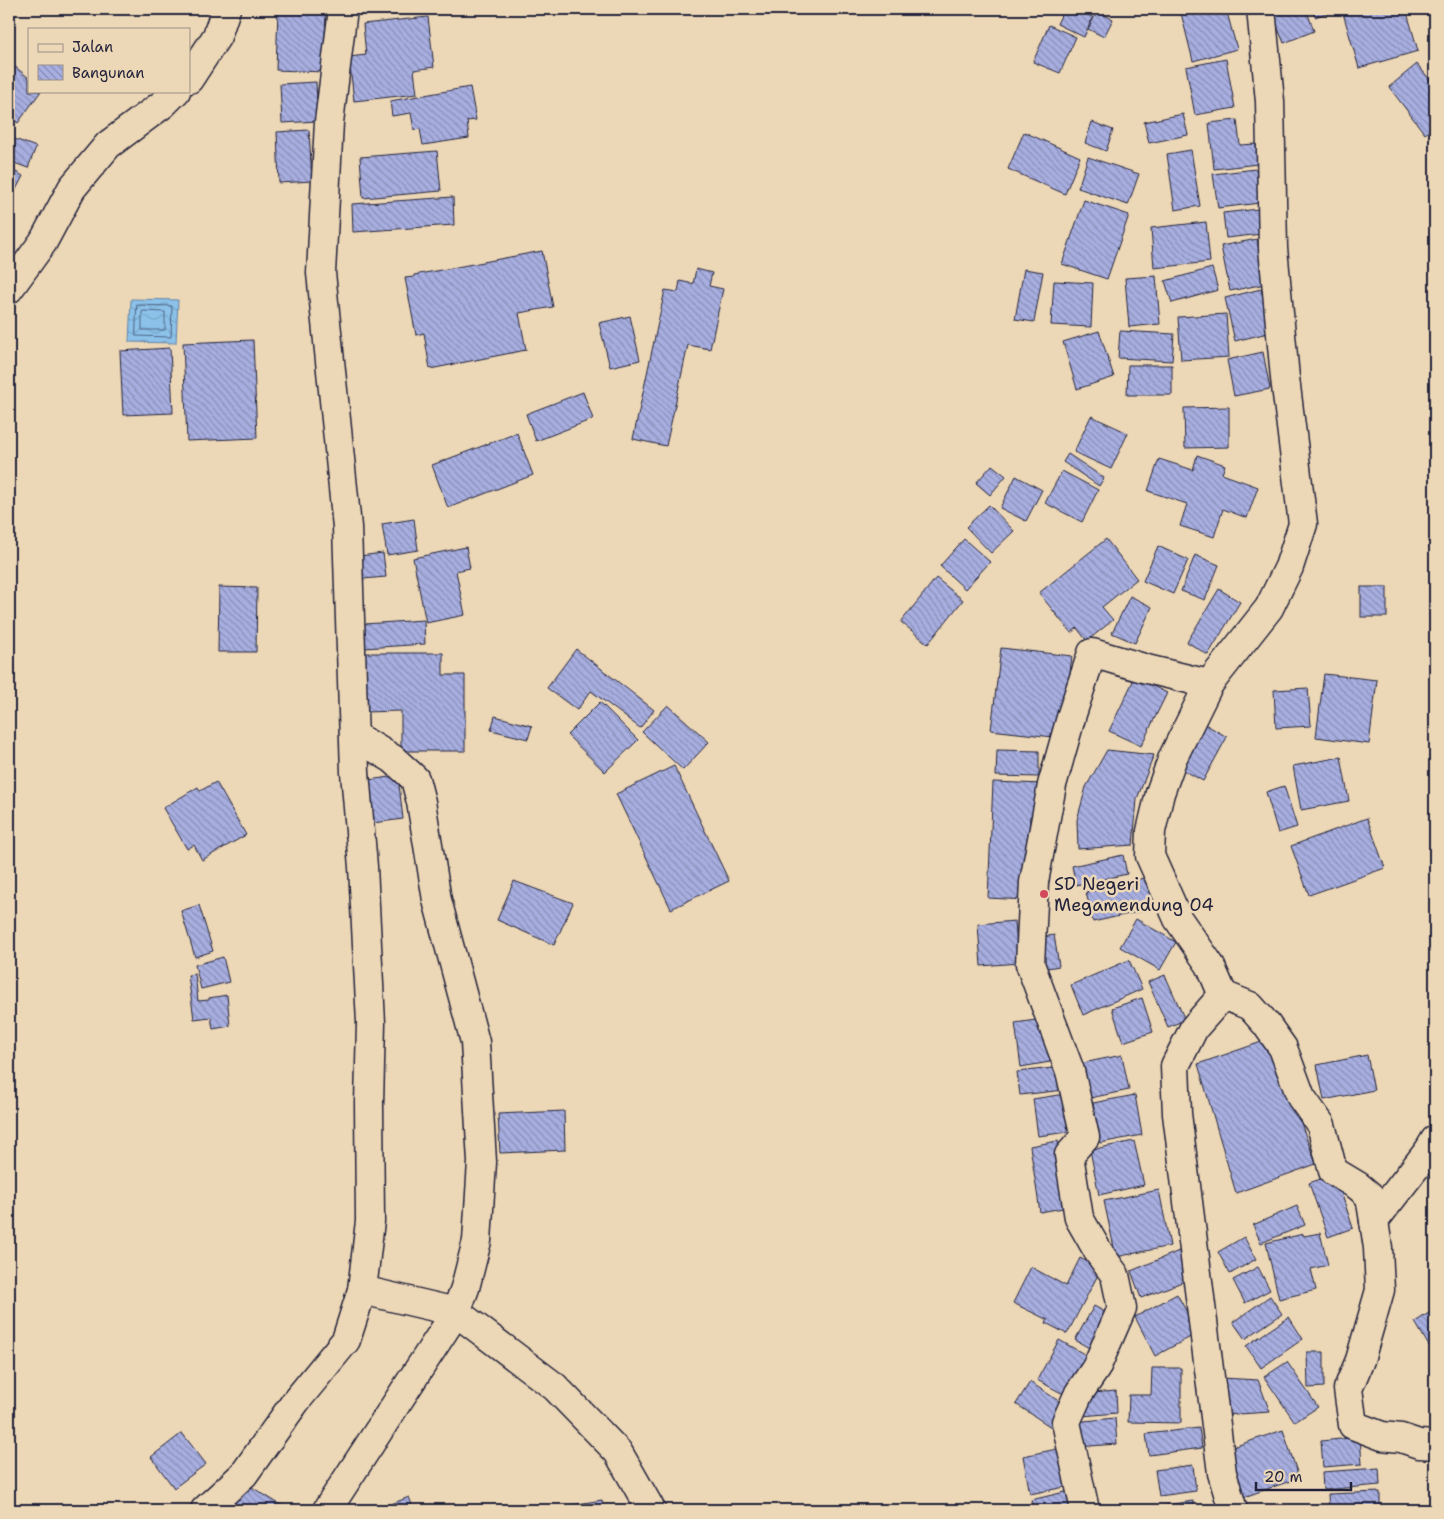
<svg xmlns="http://www.w3.org/2000/svg" width="1444" height="1519" font-family="'Shantell Sans',sans-serif">
  <defs>
    <pattern id="water-waves" width="16" height="10" patternUnits="userSpaceOnUse" patternTransform="scale(1.25)"><rect width="16" height="10" fill="#8cc2ea"/><path d="M0 5q4-4 8 0t8 0" fill="none" stroke="#78a6ca"/></pattern>
    <pattern id="building-back-hatch" width="6" height="6" patternUnits="userSpaceOnUse" patternTransform="scale(1.25)"><rect width="6" height="6" fill="#a8afe0"/><path d="M-1 5l2 2M0 0l6 6M5-1l2 2" fill="none" stroke="#888eb7"/></pattern>
  </defs>
  <rect width="100%" height="100%" fill="#ecd7b6"/>
  <filter id="ink" filterUnits="userSpaceOnUse"><feTurbulence type="fractalNoise" baseFrequency=".02" numOctaves="2"/><feDisplacementMap in="SourceGraphic" scale="10" xChannelSelector="R" yChannelSelector="G"/><feConvolveMatrix kernelMatrix="1 2 1 2 8 2 1 2 1" color-interpolation-filters="sRGB"/></filter>
  <g filter="url(#ink)">
    <!-- water -->
    <polygon fill="url(#water-waves)" stroke="#6282a4" points="131,299 178,300 176,343 129,342"/>
    <g fill="none" stroke-linecap="round" stroke-linejoin="round">
      <!-- shore -->
      <g stroke="#4c6281" stroke-width="1">
        <polygon points="137,305 172,306 171,337 136,336"/>
        <polygon points="143,311 165,312 165,330 142,330 142,313"/>
      </g>
    </g>
    <!-- building -->
    <g fill="url(#building-back-hatch)" stroke="#22223b">
      <polygon points="278,9 326,9 324,72 276,70"/>
      <polygon points="1064,9 1076,9 1093,17 1084,37 1057,24"/>
      <polygon points="1196,9 1226,9 1237,49 1193,61 1181,13"/>
      <polygon points="1270,9 1306,9 1314,31 1284,43"/>
      <polygon points="1312,9 1337,9 1315,17"/>
      <polygon points="1355,9 1406,9 1418,51 1359,68 1343,13"/>
      <polygon points="1097,12 1113,19 1104,37 1088,29"/>
      <polygon points="428,17 434,67 414,70 417,94 354,101 349,57 366,55 363,24"/>
      <polygon points="1049,25 1076,37 1060,73 1033,62"/>
      <polygon points="1226,59 1235,108 1195,115 1186,67"/>
      <polygon points="9,62 29,78 29,91 41,91 18,123 9,116"/>
      <polygon points="1417,64 1435,86 1435,126 1425,134 1389,87"/>
      <polygon points="316,82 318,121 282,123 280,84"/>
      <polygon points="470,87 476,120 467,121 469,138 423,145 420,129 414,130 411,113 392,116 390,101"/>
      <polygon points="1183,114 1188,135 1149,143 1144,122"/>
      <polygon points="1237,120 1240,145 1256,144 1258,164 1214,169 1209,123"/>
      <polygon points="1092,122 1113,130 1106,151 1085,143"/>
      <polygon points="309,130 312,181 279,183 277,132"/>
      <polygon points="1024,132 1080,157 1065,194 1008,169"/>
      <polygon points="12,138 36,147 28,168 9,161 9,148"/>
      <polygon points="1191,150 1200,206 1175,210 1167,154"/>
      <polygon points="437,151 441,191 363,198 360,157"/>
      <polygon points="1088,157 1139,174 1128,205 1078,188"/>
      <polygon points="9,168 23,176 9,203"/>
      <polygon points="1256,169 1260,203 1218,208 1213,174"/>
      <polygon points="453,197 454,225 353,232 352,204"/>
      <polygon points="1084,200 1129,215 1107,279 1062,264"/>
      <polygon points="1259,209 1262,234 1226,238 1223,213"/>
      <polygon points="1206,222 1210,262 1154,268 1151,228"/>
      <polygon points="1257,239 1265,284 1230,291 1221,246"/>
      <polygon points="542,251 553,307 519,313 526,350 430,369 424,333 416,335 405,278 414,277 414,275"/>
      <polygon points="1212,268 1218,290 1172,303 1165,281"/>
      <polygon points="696,269 712,273 709,286 723,289 710,349 688,345 666,446 633,439 665,290 678,292 680,281 693,284"/>
      <polygon points="1024,269 1043,272 1034,322 1015,319"/>
      <polygon points="1156,276 1160,324 1129,327 1125,278"/>
      <polygon points="1054,281 1093,283 1091,327 1051,325"/>
      <polygon points="1261,289 1272,332 1235,341 1225,298"/>
      <polygon points="1226,314 1229,357 1181,360 1178,317"/>
      <polygon points="630,316 640,360 610,367 599,323"/>
      <polygon points="1099,331 1114,377 1077,389 1063,342"/>
      <polygon points="1120,331 1174,334 1172,361 1118,358"/>
      <polygon points="253,340 257,438 187,441 183,343"/>
      <polygon points="170,348 173,413 123,415 120,351"/>
      <polygon points="1263,352 1270,389 1234,396 1227,360"/>
      <polygon points="1128,365 1172,365 1172,395 1127,395"/>
      <polygon points="583,392 593,419 536,441 526,414"/>
      <polygon points="1229,407 1229,447 1185,448 1184,408"/>
      <polygon points="1091,416 1128,433 1111,469 1074,452"/>
      <polygon points="517,433 533,475 448,508 432,465"/>
      <polygon points="1068,454 1104,478 1099,486 1063,462"/>
      <polygon points="1197,455 1225,465 1222,474 1258,487 1247,518 1223,509 1214,537 1180,526 1187,504 1148,491 1159,459 1193,470"/>
      <polygon points="992,465 1006,476 990,495 976,483"/>
      <polygon points="1062,471 1098,490 1082,522 1045,503"/>
      <polygon points="1016,476 1042,490 1026,521 1000,508"/>
      <polygon points="989,505 1014,531 991,553 966,527"/>
      <polygon points="414,519 418,550 387,555 382,524"/>
      <polygon points="964,539 990,562 965,589 940,566"/>
      <polygon points="1106,539 1137,579 1102,607 1113,620 1087,641 1077,628 1071,633 1039,593"/>
      <polygon points="1158,546 1188,560 1173,594 1143,581"/>
      <polygon points="466,547 470,568 456,571 465,615 426,623 413,558"/>
      <polygon points="383,553 386,577 363,579 360,556"/>
      <polygon points="1195,555 1219,565 1205,600 1181,591"/>
      <polygon points="936,578 963,600 928,644 901,622"/>
      <polygon points="219,587 257,588 256,652 218,652"/>
      <rect x="1361" y="587" width="26" height="30"/>
      <polygon points="1219,589 1240,602 1208,655 1187,642"/>
      <polygon points="1130,596 1152,607 1135,643 1112,633"/>
      <polygon points="424,620 425,644 365,648 364,624"/>
      <polygon points="1001,648 1072,656 1062,738 991,730"/>
      <polygon points="576,649 654,710 640,728 591,691 577,710 547,688"/>
      <polygon points="363,653 443,653 443,675 465,675 465,751 401,751 401,711 363,712"/>
      <polygon points="1324,674 1377,680 1369,744 1316,737"/>
      <polygon points="1135,677 1167,693 1141,746 1109,731"/>
      <polygon points="1308,688 1311,726 1276,728 1274,690"/>
      <polygon points="600,702 638,740 605,772 567,735"/>
      <polygon points="668,705 709,742 683,770 642,732"/>
      <polygon points="495,716 532,726 528,739 491,730"/>
      <polygon points="1203,723 1227,737 1203,781 1178,767"/>
      <polygon points="997,750 1039,751 1039,777 996,776"/>
      <polygon points="1107,750 1154,755 1137,799 1133,845 1078,849 1077,820 1086,787"/>
      <polygon points="1341,757 1349,801 1301,810 1293,766"/>
      <polygon points="674,766 729,881 671,909 616,794"/>
      <polygon points="398,776 403,819 373,823 368,780"/>
      <polygon points="216,782 246,835 202,860 194,845 187,849 163,808 198,787 200,791"/>
      <polygon points="993,782 1043,784 1041,817 1030,816 1026,900 988,898"/>
      <polygon points="1284,786 1297,827 1278,833 1266,792"/>
      <polygon points="1367,818 1385,868 1309,895 1291,846"/>
      <polygon points="1123,855 1127,874 1076,885 1072,866"/>
      <polygon points="1148,877 1155,908 1093,922 1086,892"/>
      <polygon points="514,881 573,903 554,945 497,920"/>
      <polygon points="199,905 213,951 195,957 181,911"/>
      <polygon points="1136,919 1176,942 1160,970 1120,947"/>
      <polygon points="1015,921 1018,963 981,966 978,924"/>
      <polygon points="1054,935 1059,966 1042,969 1037,938"/>
      <polygon points="223,957 229,982 201,989 195,965"/>
      <polygon points="1129,960 1142,989 1083,1015 1071,985"/>
      <polygon points="195,974 198,1001 209,1000 209,998 227,995 230,1026 213,1029 211,1017 194,1019 188,975"/>
      <polygon points="1165,975 1185,1020 1168,1027 1148,982"/>
      <polygon points="1142,998 1153,1032 1123,1042 1112,1008"/>
      <polygon points="1043,1019 1050,1062 1021,1067 1015,1023"/>
      <polygon points="1270,1039 1316,1164 1236,1193 1198,1064"/>
      <polygon points="1122,1055 1129,1090 1090,1098 1083,1063"/>
      <polygon points="1367,1055 1374,1090 1324,1100 1317,1065"/>
      <polygon points="1062,1067 1064,1090 1020,1095 1017,1072"/>
      <polygon points="1071,1093 1076,1131 1038,1136 1033,1099"/>
      <polygon points="1135,1095 1142,1135 1100,1143 1093,1103"/>
      <polygon points="564,1111 565,1150 500,1153 498,1114"/>
      <polygon points="1058,1141 1069,1207 1040,1212 1030,1146"/>
      <polygon points="1134,1141 1144,1185 1099,1195 1090,1150"/>
      <polygon points="1335,1174 1353,1228 1328,1237 1309,1183"/>
      <polygon points="1159,1190 1170,1246 1116,1257 1104,1201"/>
      <polygon points="1297,1206 1305,1225 1261,1243 1253,1225"/>
      <polygon points="1320,1233 1328,1265 1311,1269 1316,1290 1279,1299 1266,1243 1303,1234 1304,1236"/>
      <polygon points="1244,1237 1256,1259 1230,1274 1218,1252"/>
      <polygon points="1179,1251 1190,1279 1141,1298 1131,1271"/>
      <polygon points="1080,1258 1101,1269 1067,1334 1046,1323 1048,1320 1013,1303 1031,1267 1066,1286"/>
      <polygon points="1258,1267 1270,1290 1245,1303 1233,1280"/>
      <polygon points="1177,1294 1198,1333 1155,1356 1135,1317"/>
      <polygon points="1270,1296 1282,1314 1245,1339 1233,1322"/>
      <polygon points="1094,1306 1112,1316 1093,1350 1075,1340"/>
      <polygon points="1435,1309 1435,1342 1429,1346 1415,1322"/>
      <polygon points="1289,1317 1303,1339 1261,1368 1246,1346"/>
      <polygon points="1059,1340 1093,1359 1071,1398 1037,1380"/>
      <polygon points="1307,1352 1324,1352 1324,1387 1308,1388"/>
      <polygon points="1287,1362 1318,1407 1295,1422 1264,1377"/>
      <polygon points="1152,1368 1181,1368 1181,1423 1128,1422 1129,1395 1151,1395"/>
      <polygon points="1222,1378 1258,1380 1270,1412 1224,1415"/>
      <polygon points="1030,1382 1068,1407 1054,1429 1016,1404"/>
      <polygon points="1116,1391 1117,1413 1082,1416 1080,1394"/>
      <polygon points="1115,1418 1117,1444 1076,1447 1074,1422"/>
      <polygon points="1199,1428 1202,1448 1149,1455 1146,1434"/>
      <polygon points="1283,1430 1299,1478 1241,1498 1224,1450"/>
      <polygon points="182,1433 206,1464 174,1488 151,1457"/>
      <polygon points="1360,1437 1362,1464 1323,1467 1321,1441"/>
      <polygon points="1067,1447 1075,1485 1030,1494 1023,1456"/>
      <polygon points="1193,1465 1196,1491 1159,1496 1155,1470"/>
      <polygon points="1379,1468 1380,1485 1323,1490 1322,1472"/>
      <polygon points="245,1483 289,1510 228,1510"/>
      <polygon points="1069,1491 1074,1510 1034,1510 1031,1500"/>
      <polygon points="1380,1492 1380,1510 1329,1510 1328,1494"/>
      <polygon points="409,1497 414,1510 376,1510"/>
      <polygon points="602,1500 604,1510 542,1510"/>
      <polygon points="1193,1501 1194,1510 1155,1510 1154,1507"/>
    </g>
    <g fill="none" stroke-linecap="round" stroke-linejoin="round">
      <defs>
        <g id="street">
          <polyline points="1261,9 1270,101 1273,248 1285,378 1303,524 1289,567 1269,608 1209,684 1173,757 1160,793 1151,831 1150,856 1178,919 1210,965 1223,995 1250,1006 1266,1024 1283,1048 1301,1097 1321,1125 1333,1171 1358,1186 1370,1196 1374,1221"/>
          <polyline points="189,79 217,36 226,9"/>
          <polyline points="9,289 43,242 72,188 108,145 163,104 176,91"/>
          <polyline points="1223,995 1194,1028 1175,1066 1177,1114 1222,1473 1233,1510"/>
          <polyline points="1435,1140 1429,1150 1374,1221 1378,1248 1380,1290 1360,1360 1348,1389 1353,1425 1382,1436 1401,1438 1419,1444 1435,1445"/>
          <polyline points="362,1290 456,1312 555,1387 618,1452 651,1510"/>
          <polyline points="205,1510 244,1474 296,1401 346,1340 362,1290 370,1221 369,1104 371,1023 363,867 355,772 347,527 321,273 329,122 343,9"/>
          <polyline points="327,1510 456,1312 465,1288 477,1241 482,1162 475,1042 437,900 421,802 415,779 393,759 355,736"/>
          <polyline points="1085,1510 1066,1422 1079,1393 1096,1368 1122,1308 1115,1275 1099,1253 1079,1218 1069,1155 1085,1137 1070,1071 1030,964 1034,882 1052,785 1072,714 1092,653 1147,669 1209,684"/>
        </g>
      </defs>
      <!-- street casing -->
      <use href="#street" stroke="#22223b" stroke-width="31"/>
      <!-- street -->
      <use href="#street" stroke="#ecd7b6" stroke-width="28"/>
    </g>
  </g>
  <!-- markers -->
  <circle fill="#d1495b" stroke="#ecd7b6" stroke-width="2" cx="1044" cy="894" r="5"/>
  <g text-anchor="middle" dominant-baseline="central" stroke-width="5" stroke-linejoin="round" paint-order="stroke">
    <!-- poi labels -->
    <g font-size="18" fill="#22223b" stroke="#ecd7b6" text-anchor="start">
      <text x="1054" y="884">SD Negeri<tspan x="1054" dy="21">Megamendung 04</tspan></text>
    </g>
  </g>
  <!-- margin -->
  <rect width="1444" height="1519" fill="none" stroke="#ecd7b6" stroke-width="30"/>
  <rect x="15" y="15" width="1414" height="1489" fill="none" stroke="#22223b" stroke-width="2" filter="url(#ink)"/>
  <!-- legend -->
  <rect x="28" y="28" width="162" height="65" fill="#ecd7b6" stroke="#9b8f85"/>
  <rect x="38" y="44" width="25" height="8" fill="#ecd7b6" stroke="#9b8f85"/>
  <text x="72" y="52" font-size="15" fill="#22223b">Jalan</text>
  <rect x="38" y="65" width="25" height="15" fill="url(#building-back-hatch)" stroke="#9b8f85"/>
  <text x="72" y="78" font-size="15" fill="#22223b">Bangunan</text>
  <!-- scale -->
  <path d="M1256 1482v8h95v-8" fill="none" stroke="#22223b" stroke-width="2.5"/>
  <text x="1264" y="1482" font-size="15" fill="#22223b" stroke="#ecd7b6" stroke-width="4" paint-order="stroke">20 m</text>
</svg>
